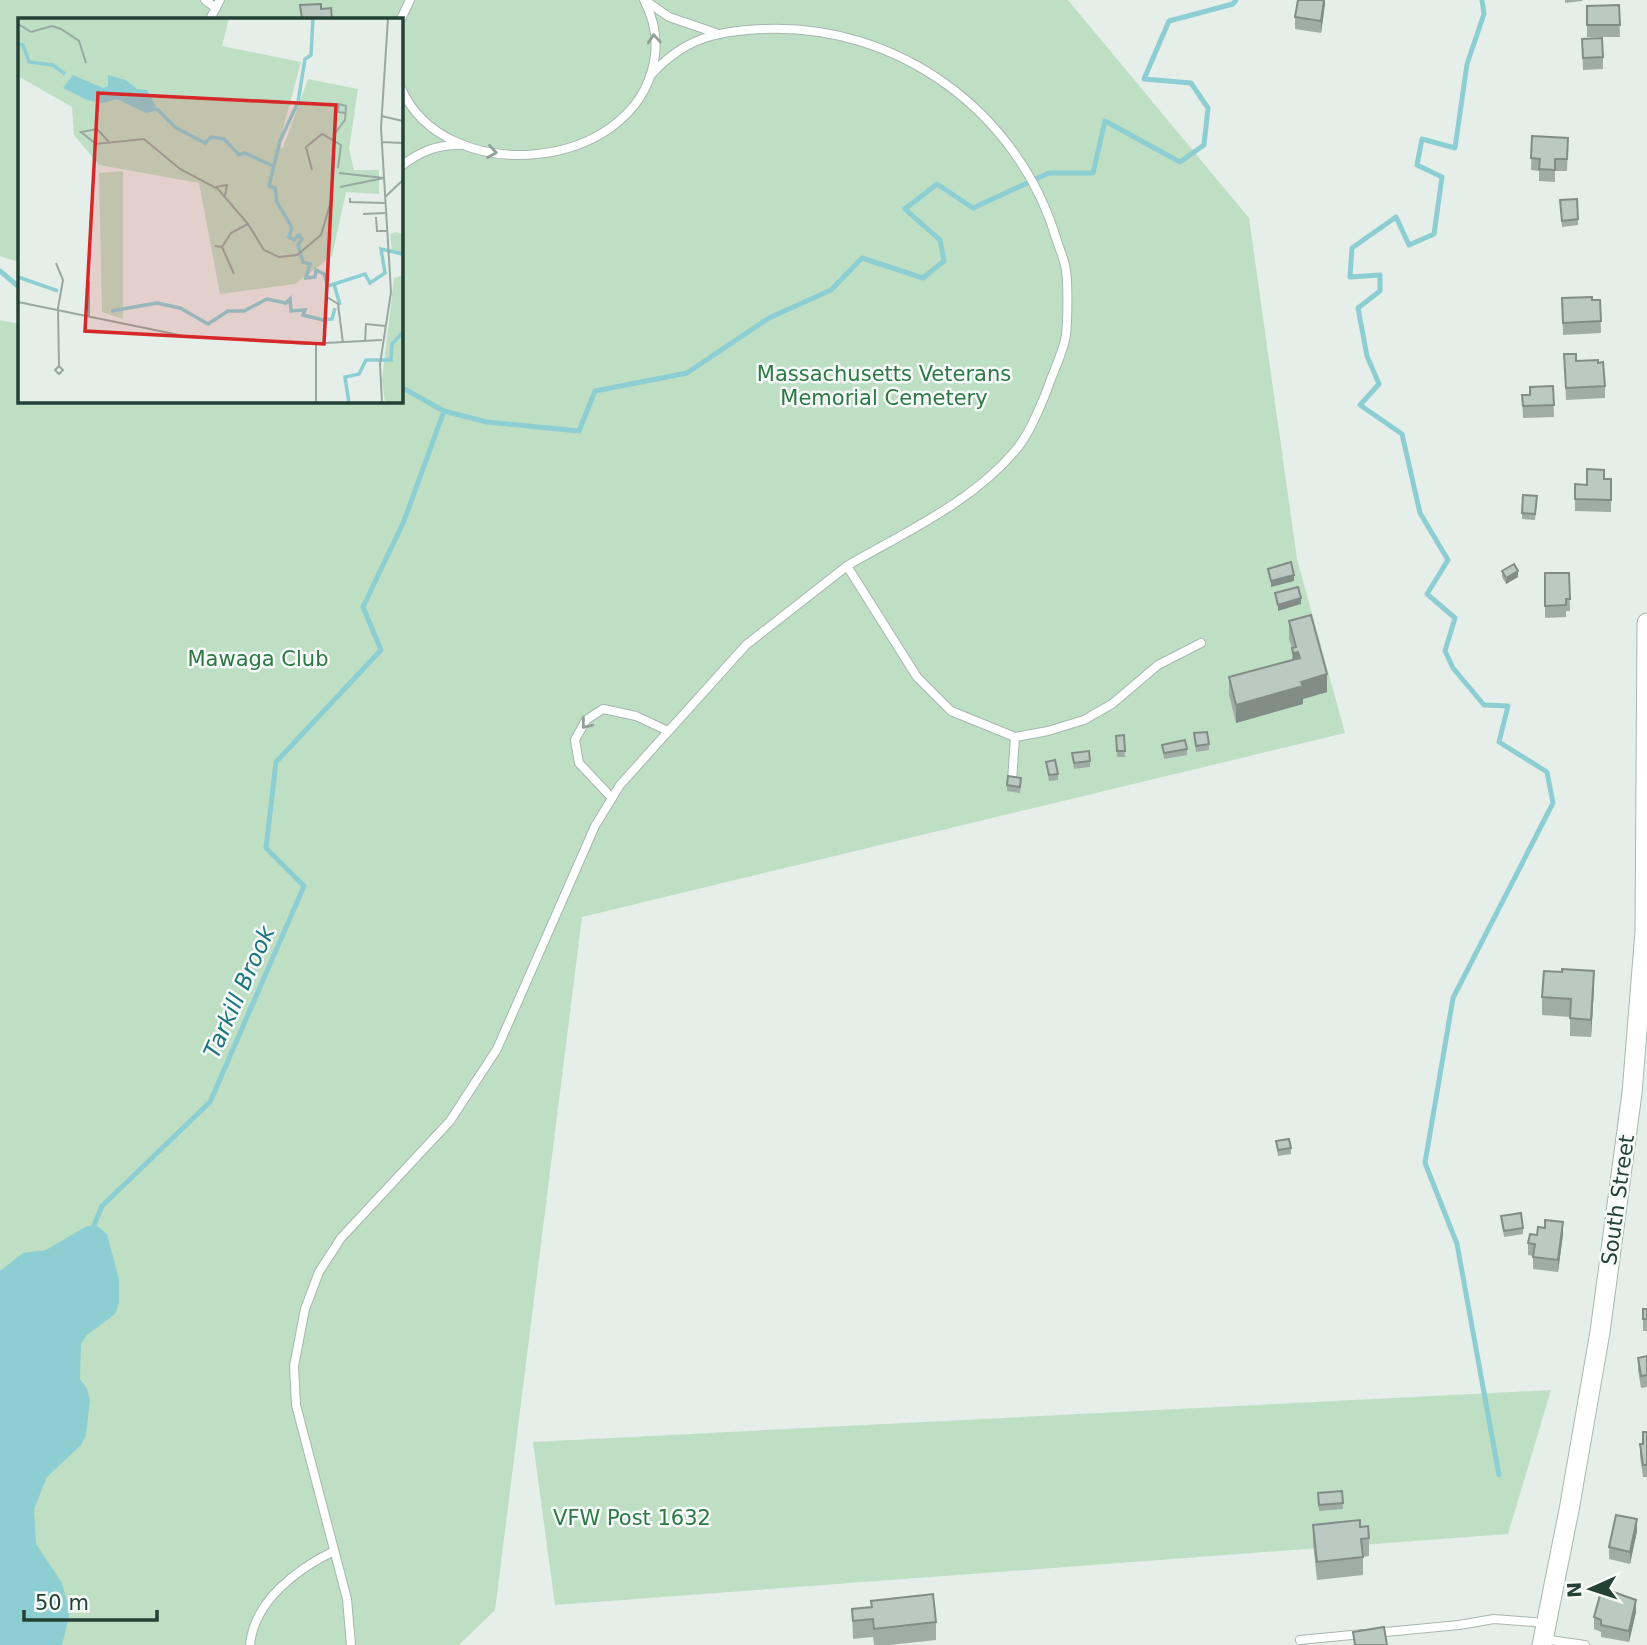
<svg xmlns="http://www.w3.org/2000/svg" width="1647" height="1645" font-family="'DejaVu Sans',sans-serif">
  <rect width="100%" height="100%" fill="#e5eee9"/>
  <!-- green -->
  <g fill="#bedfc4">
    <polygon points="0,0 1068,0 1249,218 1297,559 1345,733 582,917 495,1610 459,1645 0,1645 0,320 19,324 19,401 401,401 401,19 19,19 19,262 0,256"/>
    <polygon points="1551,1390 1508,1534 555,1605 533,1442"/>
  </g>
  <!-- water -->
  <polygon fill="#8dced3" points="87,1226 97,1226 107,1234 119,1279 119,1303 115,1314 87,1335 81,1344 80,1379 87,1389 90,1400 86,1435 81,1445 47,1477 34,1509 36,1544 62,1583 68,1605 69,1617 62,1645 0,1645 0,1271 23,1253 46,1250"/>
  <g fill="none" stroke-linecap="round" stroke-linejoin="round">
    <!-- stream -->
    <g stroke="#8dced3" stroke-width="5">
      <polyline points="1482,0 1484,14 1467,64 1455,148 1422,139 1417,165 1442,177 1434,234 1409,245 1396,217 1352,248 1350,277 1380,275 1380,291 1358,308 1367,356 1379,384 1360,405 1402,434 1420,513 1448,560 1427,594 1455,618 1445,651 1453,668 1484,705 1508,706 1499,742 1547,772 1553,803 1453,998 1425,1163 1457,1244 1499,1475"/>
      <polyline points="0,271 19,287"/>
      <polyline points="401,387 444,411 487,422 579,431 595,391 687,373 769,318 831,290 862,258 923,278 944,261 940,240 905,209 937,184 973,208 1049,173 1093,173 1105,121 1180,162 1204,145 1208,108 1191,83 1144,79 1169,21 1233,4 1236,0"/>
      <polyline points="91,1232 102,1206 210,1102 304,886 266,848 276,762 381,650 363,607 404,521 444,411"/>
    </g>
    <defs>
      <g id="service">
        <polyline points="205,0 216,8"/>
        <polyline points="646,1 669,17 716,33"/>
        <polyline points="210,19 220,0"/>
        <polyline points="401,19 410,0"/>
        <path d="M650 76C683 39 715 31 763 29 898 23 1019 112 1057 241 1060 250 1065 261 1066 271 1068 284 1068 327 1065 340 1062 353 1056 366 1051 379 1044 399 1031 430 1019 446 975 501 907 531 847 566"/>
        <path d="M401 88C445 189 633 172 654 62 658 41 654 19 644 0"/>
        <path d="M401 166C420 152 435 145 459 145"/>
        <polyline points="1015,737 1048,731 1084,720 1112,704 1158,665 1201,643"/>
        <polyline points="612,798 579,763 575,740 586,720 603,709 636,716 668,731"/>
        <polyline points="1375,1633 1459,1625 1494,1619 1546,1623"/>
        <polyline points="1543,1639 1585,1645"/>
        <polyline points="1300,1640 1362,1634"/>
        <path d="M250 1645C254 1601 297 1569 334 1551"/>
        <polyline points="351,1645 347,1599 296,1405 294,1366 305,1309 319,1272 341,1238 450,1121 497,1049 595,826 620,785 746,645 847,566 917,677 951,711 1015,737 1012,782"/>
      </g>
      <polyline id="tertiary" points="1542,1645 1569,1510 1600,1332 1632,1093 1645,932 1647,623"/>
    </defs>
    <!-- service casing -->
    <use href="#service" stroke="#a7b7b0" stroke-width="10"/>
    <!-- tertiary casing -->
    <use href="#tertiary" stroke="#a7b7b0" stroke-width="21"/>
    <!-- service -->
    <use href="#service" stroke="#fff" stroke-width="8"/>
    <!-- tertiary -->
    <use href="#tertiary" stroke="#fff" stroke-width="19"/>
  </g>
  <!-- wall -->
  <g fill="#a0ada7">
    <polygon points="1325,0 1321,33 1295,29 1295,17"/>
    <polygon points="1565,0 1582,0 1582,1 1565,3"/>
    <polygon points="1619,5 1620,37 1587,37 1587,6"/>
    <polygon points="1582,39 1603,57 1603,69 1583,70"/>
    <polygon points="1532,136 1568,150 1567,171 1555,171 1555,182 1539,181 1539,171 1531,170"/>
    <polygon points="1560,200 1578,219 1578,225 1562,227"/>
    <polygon points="1562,298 1600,300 1601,333 1563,335"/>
    <polygon points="1564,354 1576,361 1598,363 1605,386 1605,398 1566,400"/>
    <polygon points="1553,386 1554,417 1523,418 1522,395 1530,395"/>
    <polygon points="1604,479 1611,479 1611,512 1575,511 1575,484 1587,485"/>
    <polygon points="1537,502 1535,520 1522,519 1522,513"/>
    <polygon points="1502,571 1518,577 1506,584 1502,577"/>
    <polygon points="1545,573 1569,573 1570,611 1566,611 1566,617 1545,618"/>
    <polygon points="1289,621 1327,692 1303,699 1303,704 1236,723 1229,695 1229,677 1292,660 1292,648 1289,639"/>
    <polygon points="1194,733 1209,744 1209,750 1196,752"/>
    <polygon points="1124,735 1125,757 1117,757 1116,736"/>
    <polygon points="1162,745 1187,749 1187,755 1164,759"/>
    <polygon points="1072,753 1090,761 1090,767 1074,769"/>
    <polygon points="1046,762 1058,774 1058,780 1049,781"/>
    <polygon points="1021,784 1020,793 1007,791 1007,785"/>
    <polygon points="1594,989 1591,1037 1570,1036 1570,1017 1542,1015 1542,997"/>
    <polygon points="1276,1141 1291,1148 1291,1154 1278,1156"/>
    <polygon points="1501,1216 1523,1228 1523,1234 1504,1237"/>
    <polygon points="1563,1234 1558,1272 1533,1269 1533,1256 1528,1255 1528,1243 1537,1235"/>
    <rect x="1643" y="1309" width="4" height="22"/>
    <polygon points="1647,1356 1647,1387 1641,1388 1638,1370 1638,1358"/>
    <polygon points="1647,1432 1647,1477 1643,1477 1640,1456 1640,1444 1643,1444"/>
    <polygon points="1342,1491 1343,1509 1319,1511 1318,1493"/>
    <polygon points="1313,1525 1360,1527 1369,1538 1369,1556 1363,1557 1363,1575 1317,1580 1313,1543"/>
    <polygon points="1637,1531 1630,1564 1609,1559 1609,1547"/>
    <polygon points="871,1601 936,1622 936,1640 889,1645 874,1645 873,1637 853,1639 852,1609 871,1607"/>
    <polygon points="1636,1612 1629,1642 1601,1637 1601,1632 1594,1629 1594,1617"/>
  </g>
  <!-- shaded-wall -->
  <g fill="#828d88">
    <polygon points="1324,0 1325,0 1325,5 1321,33 1321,21"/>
    <polygon points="1518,571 1518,577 1506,584 1506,578"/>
    <polygon points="1294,575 1294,581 1271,587 1271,581"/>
    <polygon points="1301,598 1301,604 1278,611 1278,605"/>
    <polygon points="1298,652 1298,670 1293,671 1293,653"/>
    <polygon points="1327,674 1327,692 1303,699 1303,704 1236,723 1236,705 1301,682"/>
    <polygon points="1594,971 1594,989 1591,1037 1591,1020"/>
    <polygon points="1563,1222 1563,1234 1558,1272 1558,1260"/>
    <polygon points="1637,1519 1637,1531 1630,1564 1630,1552"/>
    <polygon points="1636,1600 1636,1612 1629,1642 1629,1631"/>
  </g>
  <!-- building -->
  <g fill="#bac9c2" stroke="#828d88" stroke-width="2">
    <polygon points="1298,0 1324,0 1321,21 1295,17"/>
    <polygon points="321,4 321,9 331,8 332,19 302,19 300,5"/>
    <polygon points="1619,5 1620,25 1587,25 1587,6"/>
    <polygon points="1602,38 1603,57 1583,58 1582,39"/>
    <polygon points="1532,136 1568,138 1567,159 1555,159 1555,170 1539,169 1540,159 1531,158"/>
    <polygon points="1577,199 1578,219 1562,221 1560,200"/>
    <polygon points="1592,297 1592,300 1600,300 1601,321 1563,323 1562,298"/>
    <polygon points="1564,354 1576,354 1576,361 1598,360 1598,363 1603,362 1605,386 1566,388"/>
    <polygon points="1553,386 1554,405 1523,406 1522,395 1530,395 1530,387"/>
    <polygon points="1587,469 1604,470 1604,479 1611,479 1611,500 1575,499 1575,484 1587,485"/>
    <polygon points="1523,495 1537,496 1535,514 1522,513"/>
    <polygon points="1291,562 1294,575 1271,581 1268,569"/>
    <polygon points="1514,564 1518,571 1506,578 1502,571"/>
    <polygon points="1545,573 1569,573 1570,599 1566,599 1566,605 1545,606"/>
    <polygon points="1298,587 1301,598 1278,605 1275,593"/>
    <polygon points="1311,615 1327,674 1301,682 1303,686 1236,705 1229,677 1300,658 1298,652 1293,653 1292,648 1296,647 1289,621"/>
    <polygon points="1207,732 1209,744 1196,746 1194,733"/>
    <polygon points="1124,735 1125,751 1117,751 1116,736"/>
    <polygon points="1185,740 1187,749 1164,753 1162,745"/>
    <polygon points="1089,751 1090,761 1074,763 1072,753"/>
    <polygon points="1055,760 1058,774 1049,775 1046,762"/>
    <polygon points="1008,776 1021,778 1020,787 1007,785"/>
    <polygon points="1562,969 1594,971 1591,1020 1570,1018 1571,999 1542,997 1544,971 1562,972"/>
    <polygon points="1289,1139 1291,1148 1278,1150 1276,1141"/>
    <polygon points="1521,1213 1523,1228 1504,1231 1501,1216"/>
    <polygon points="1545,1220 1563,1222 1558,1260 1533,1257 1535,1244 1528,1243 1530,1234 1537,1235 1538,1227 1545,1228"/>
    <rect x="1643" y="1309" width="4" height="10"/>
    <polygon points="1647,1356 1647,1375 1641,1376 1638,1358"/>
    <polygon points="1643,1432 1647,1432 1647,1465 1643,1465 1640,1444 1643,1444"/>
    <polygon points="1342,1491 1343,1503 1319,1505 1318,1493"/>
    <polygon points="1616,1515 1637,1519 1630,1552 1609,1547"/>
    <polygon points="1360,1520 1360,1527 1368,1526 1369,1538 1361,1539 1363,1557 1317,1562 1313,1525"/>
    <polygon points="1602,1588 1636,1600 1629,1631 1601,1625 1601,1620 1594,1617"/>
    <polygon points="933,1594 936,1622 874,1629 873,1619 853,1621 852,1609 872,1607 871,1601"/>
    <polygon points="1384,1627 1387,1645 1355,1645 1353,1632"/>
  </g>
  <!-- one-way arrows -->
  <defs><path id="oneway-chevron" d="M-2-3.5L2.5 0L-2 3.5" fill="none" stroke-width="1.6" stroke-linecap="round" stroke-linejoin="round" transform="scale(1.75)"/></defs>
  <g stroke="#92a09a">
    <use href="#oneway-chevron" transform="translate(654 39) rotate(-94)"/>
    <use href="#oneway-chevron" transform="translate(492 152) rotate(10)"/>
    <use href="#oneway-chevron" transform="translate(586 724) rotate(129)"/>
  </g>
  <g text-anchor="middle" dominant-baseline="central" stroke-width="5" stroke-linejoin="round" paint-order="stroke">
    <!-- park labels -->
    <g font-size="21" fill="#2d7844" stroke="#f6faf8">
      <text x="884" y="374">Massachusetts Veterans<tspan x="884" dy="24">Memorial Cemetery</tspan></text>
      <text x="258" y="659">Mawaga Club</text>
      <text x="632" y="1518">VFW Post 1632</text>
    </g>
    <!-- street labels -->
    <g font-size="21" fill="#244136" stroke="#f6faf8">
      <text transform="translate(1618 1200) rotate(-82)">South Street</text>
    </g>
    <!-- water labels -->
    <g font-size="23" font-style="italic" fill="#1c757e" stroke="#f6faf8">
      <text transform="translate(239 992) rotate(-66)">Tarkill Brook</text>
    </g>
  </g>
  <!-- overview -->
  <g transform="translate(18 18)">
    <rect width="385" height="385" fill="#e5eee9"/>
    <path d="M0 0H211L204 28 283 44 260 129 265 130 290 61 340 71 331 131 336 152H361V176L328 174 314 238 277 266 202 276 181 165 81 147 56 117 54 89 0 58ZM105 153V301L84 294 81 155ZM378 214 385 216V239L374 234 372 216ZM385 257V385H367L364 362 376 260Z" fill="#bedfc4"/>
    <path d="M55 57 85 70 90 68V57L108 62 119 71 129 72 140 92 128 95 99 81 85 85 69 82 45 70Z" fill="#8dced3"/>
    <path fill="none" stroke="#8dced3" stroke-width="3.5" d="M295 0 293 37 287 41 280 84 262 123 251 168 257 170 259 184 274 210 271 219 276 222 281 217 284 221 280 227 285 244 292 246 288 260 297 259 298 252 306 256 310 268 347 256 352 265 367 255 363 231 385 236M0 26 5 27 11 44 35 47 47 56M139 91 157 109 187 125 193 119 206 121 221 137 227 135 255 148M0 259 40 273M316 266 322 287M93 293 139 285 162 290 190 306 210 293H226L249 281 268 285 272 281 273 293 287 292 285 297 305 302 314 301 317 290M331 385 327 359 341 356 348 342H373L374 326 385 314"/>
    <path fill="none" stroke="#98a9a1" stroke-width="2" d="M0 6 13 14 34 8 43 11 61 23 68 45M363 98 385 103M315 118 327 102 328 88 321 86 320 94 327 95M91 124 79 111 63 114 78 126 126 121 162 151 200 171 230 206 213 215 204 229 197 228M363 124 385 125M294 152 288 129 304 116 323 127 320 150M321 155 366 160M198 169 209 167 207 178M322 169 366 160M367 179 385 162M332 180V184L367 185M345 196 367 195M358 199 359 213H369M230 206 246 232 261 239 279 237 303 217 314 180M204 229 216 256M38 245 45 262 40 290 41 348 37 352 41 356 45 352 41 348M71 263V299M309 279 320 286 325 325M0 284 166 318 288 326 364 322M347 324 348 306 368 308M298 326V385M364 385 362 346 373 274 363 110 370 0"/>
    <path fill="#d62828" fill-opacity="0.15" stroke="#d62828" stroke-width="3.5" d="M80 75 318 87 306 326 67 313Z"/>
    <rect width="385" height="385" fill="none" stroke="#244136" stroke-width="3.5"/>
  </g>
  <!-- north arrow -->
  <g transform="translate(1591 1589) rotate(267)" stroke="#f6faf8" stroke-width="5" paint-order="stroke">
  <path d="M0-5L12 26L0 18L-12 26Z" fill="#244136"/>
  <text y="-10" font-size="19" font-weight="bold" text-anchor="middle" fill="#244136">N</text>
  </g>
  <!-- scale -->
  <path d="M24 1610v10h133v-10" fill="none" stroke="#244136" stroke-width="3.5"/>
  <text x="35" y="1610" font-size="21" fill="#244136" stroke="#f6faf8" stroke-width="5" paint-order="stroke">50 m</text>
</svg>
